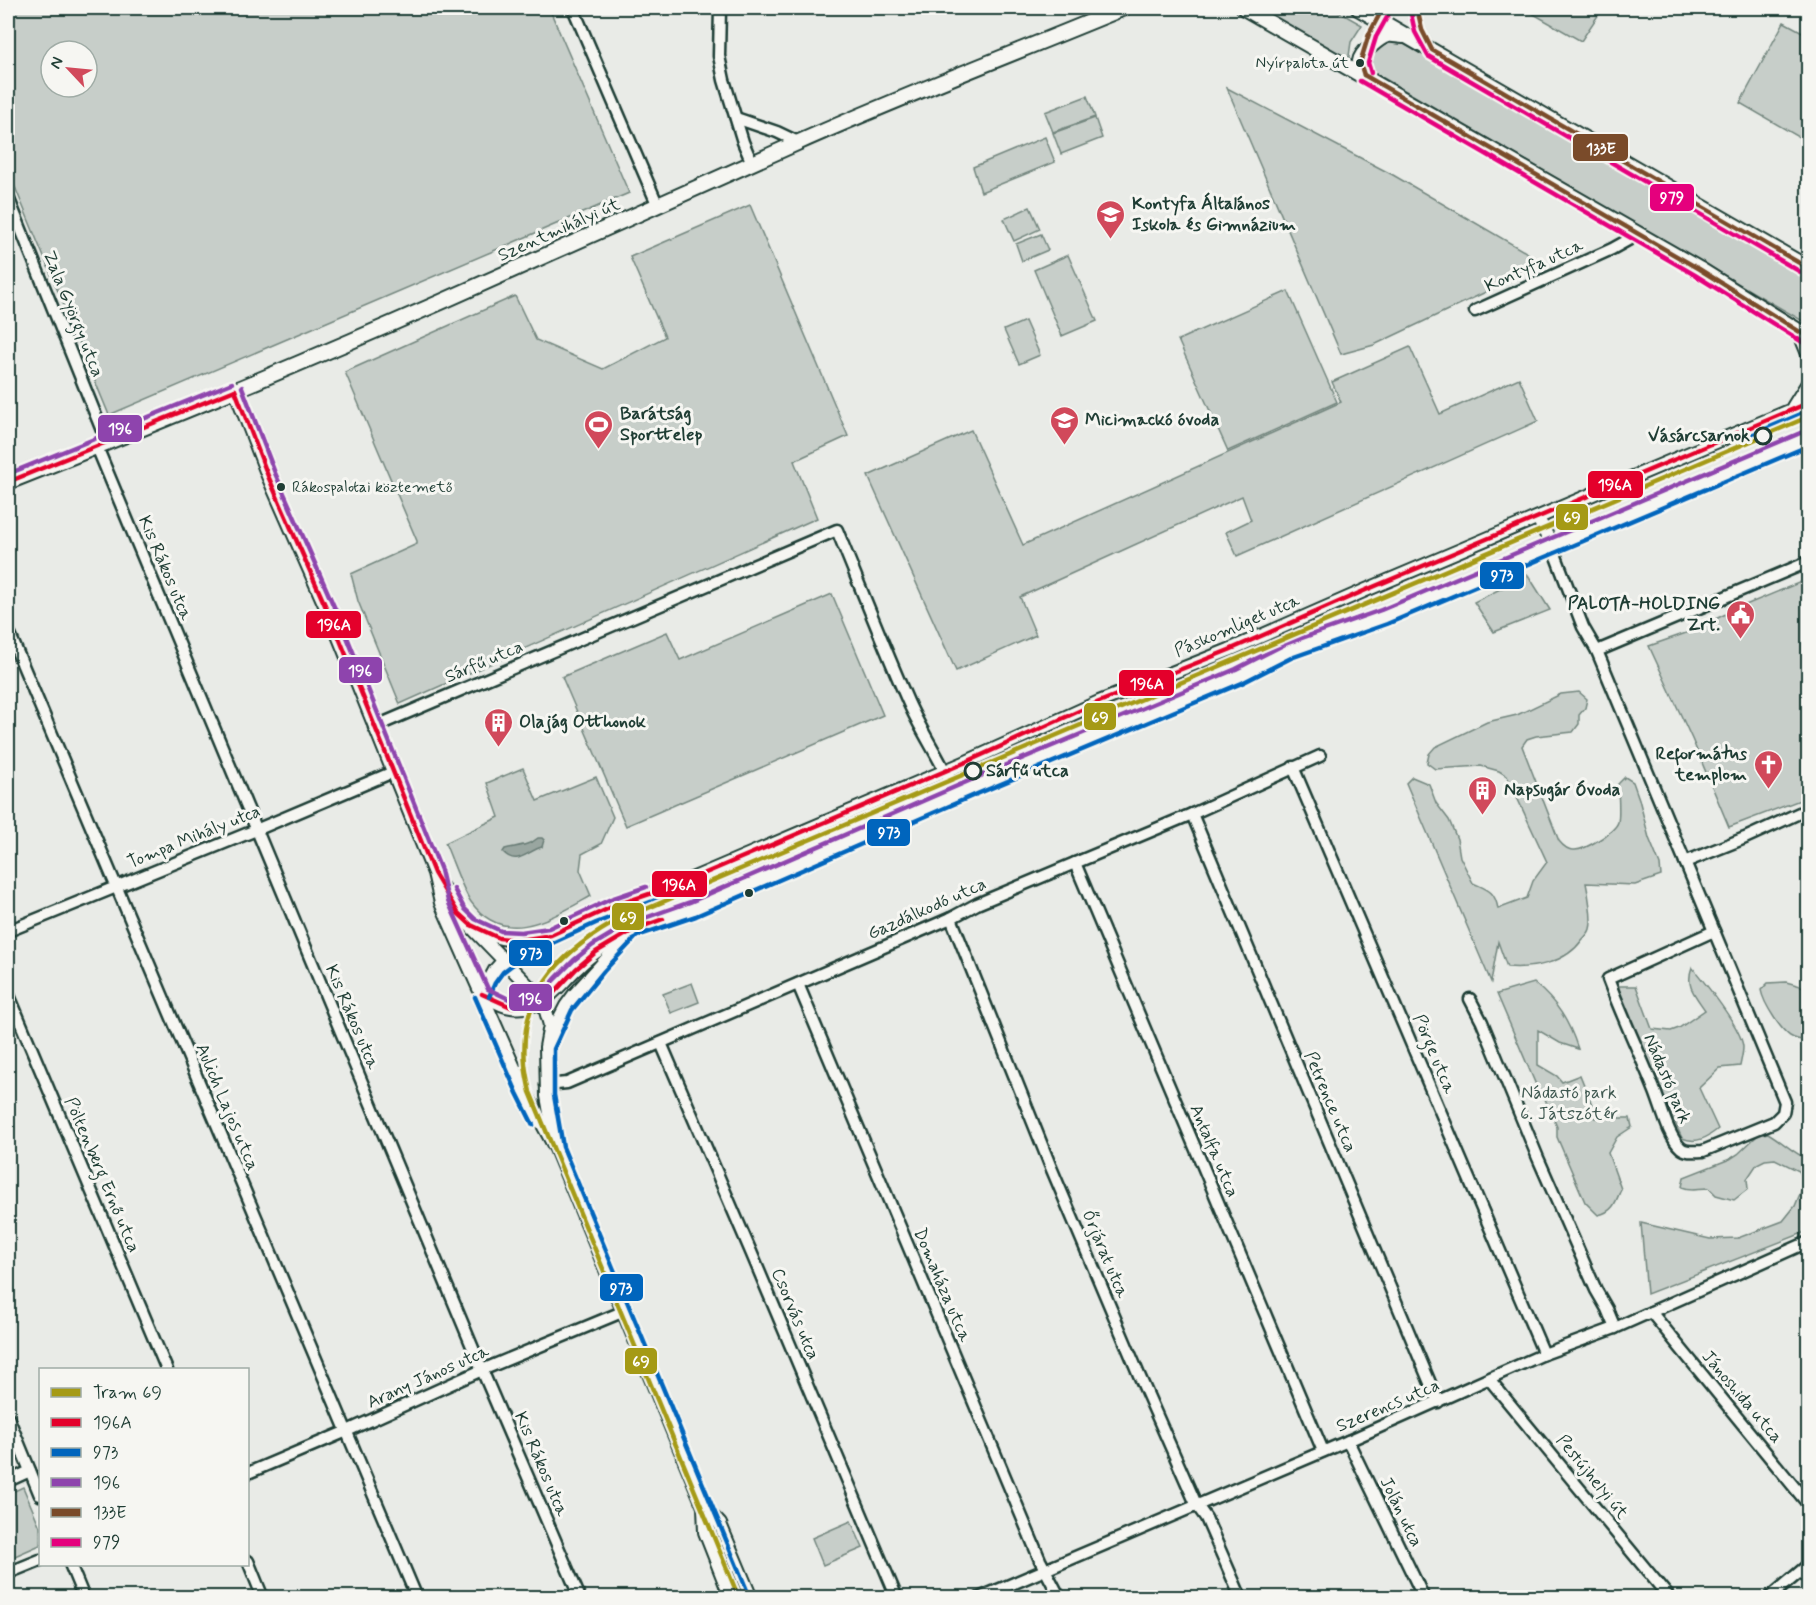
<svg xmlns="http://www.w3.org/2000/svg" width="1816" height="1605" font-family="Mynerve,sans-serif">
  <rect width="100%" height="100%" fill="#e9ebe7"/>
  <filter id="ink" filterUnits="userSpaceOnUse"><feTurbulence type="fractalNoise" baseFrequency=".0167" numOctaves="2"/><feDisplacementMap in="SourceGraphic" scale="12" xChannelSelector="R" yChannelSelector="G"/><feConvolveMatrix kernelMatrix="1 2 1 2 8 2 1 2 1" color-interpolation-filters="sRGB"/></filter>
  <g filter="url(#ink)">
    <!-- green -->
    <g fill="#c7cec9" stroke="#73867e" stroke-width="1.5" fill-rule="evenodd">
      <path d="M8 8H549L629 193 109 415 8 170ZM51 51H87V87H51Z"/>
      <polygon points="1252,8 1332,8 1362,25 1351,42 1348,63"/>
      <polygon points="1523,8 1603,8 1581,41"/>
      <polygon points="1784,22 1808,35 1808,131 1804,140 1740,103"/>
      <path d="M1386 38 1395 39 1808 276V324L1373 72C1367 55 1374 49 1386 38Z"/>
      <polygon points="1227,88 1393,175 1536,258 1509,281 1374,345 1341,354"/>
      <polygon points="1087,96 1095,117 1053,132 1045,112"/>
      <polygon points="1095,118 1102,138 1061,154 1053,133"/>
      <polygon points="1045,137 1055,162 981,192 973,167"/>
      <polygon points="750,205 848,436 794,461 817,518 400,704 358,601 351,574 417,544 417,541 345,372 515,296 536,340 603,369 665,337 630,257"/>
      <polygon points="1030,207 1040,229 1014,241 1004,219"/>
      <polygon points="1041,234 1048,250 1022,261 1016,244"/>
      <polygon points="1068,255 1097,321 1062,336 1034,270"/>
      <polygon points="1288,291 1337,402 1228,451 1178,340"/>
      <polygon points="1025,321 1040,355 1019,364 1004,330"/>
      <polygon points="1410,347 1440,414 1519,378 1538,421 1237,556 1226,532 1251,520 1242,496 1020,597 1036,635 956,671 868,476 971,430 1023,545 1341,402 1332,382"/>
      <polygon points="1528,575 1550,610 1494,632 1474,602"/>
      <polygon points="1808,579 1808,797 1729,827 1692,739 1649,646 1689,632 1736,609"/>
      <polygon points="832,594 883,715 626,826 562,677 667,632 680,660"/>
      <path d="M1579 692 1587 699 1585 708 1579 715V724L1573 732 1536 736 1527 739 1522 746 1559 841C1563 846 1568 851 1575 850 1585 850 1615 832 1618 822 1620 812 1618 794 1618 784L1625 777 1633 782 1639 799 1649 838 1660 865 1661 876 1635 885 1586 883C1588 892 1593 920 1590 929 1589 933 1585 937 1582 940 1566 963 1534 969 1507 967L1498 942 1491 982 1406 783 1412 777 1429 784 1436 803 1449 820 1457 839 1460 857 1473 883C1488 890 1495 891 1498 909L1527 898 1533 881 1547 862 1507 776 1499 771 1481 766 1435 769 1427 763 1429 754 1435 747 1487 722 1517 715 1561 694Z"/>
      <path d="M523 768 537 801 596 777 613 817 601 844 582 854 580 870 591 896C553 917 505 949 471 902 462 889 452 859 445 843L499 817 487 783Z"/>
      <path d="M1692 967C1705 983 1742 1028 1743 1047 1743 1053 1741 1061 1740 1066L1720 1068 1699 1088 1718 1129C1707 1138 1696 1144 1682 1138L1617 1000 1619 986H1636L1652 1029 1671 1031 1679 1028 1705 1010C1695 995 1685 986 1692 967Z"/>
      <path d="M1786 982 1808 988V1040C1804 1040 1798 1040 1794 1038 1782 1034 1763 1002 1761 990L1768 983Z"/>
      <polygon points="692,983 699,1002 671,1013 663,994"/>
      <path d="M1534 983C1557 1002 1569 1021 1578 1049L1560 1043 1538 1030V1065L1557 1076 1562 1082 1580 1075 1597 1117 1595 1118H1630L1632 1127 1617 1137 1608 1153 1621 1189C1616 1202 1613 1212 1598 1215L1585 1202 1557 1137V1127L1542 1092H1539L1497 994Z"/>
      <path d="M1768 1133C1782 1141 1794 1154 1808 1159V1231L1647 1294 1641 1223 1710 1239 1738 1238 1783 1221 1795 1206 1802 1189 1804 1180 1799 1171 1775 1159 1765 1160 1757 1164 1747 1179 1748 1189 1734 1200 1716 1195 1709 1188C1698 1188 1691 1191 1682 1187L1684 1177 1730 1159 1738 1154 1758 1135Z"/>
      <polygon points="23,1487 40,1527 40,1545 8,1559 8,1494"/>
      <polygon points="851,1521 863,1548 823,1565 812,1538"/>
    </g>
    <!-- water -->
    <path fill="#99a6a0" stroke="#687c75" stroke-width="1.5" d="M538 838H542L544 840 542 847C527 851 517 867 503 852L505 849C516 846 529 846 538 838Z"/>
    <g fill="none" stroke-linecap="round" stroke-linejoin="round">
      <defs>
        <g id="minor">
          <polyline points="573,8 658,206"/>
          <polyline points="720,8 719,56 724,80 743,142 752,163"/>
          <polyline points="736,118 777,132 798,142"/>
          <polyline points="8,197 107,443"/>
          <polyline points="1475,311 1612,249 1639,234"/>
          <polyline points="97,447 482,1370 580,1598"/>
          <polyline points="1552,546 1583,627 1597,651 1714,931"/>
          <polyline points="8,630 417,1598"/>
          <polyline points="1597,651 1808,562"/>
          <path d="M374 727 837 530C860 586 882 642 906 697 920 731 942 760 956 795"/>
          <polyline points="1293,767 1544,1354"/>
          <polyline points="1192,814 1438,1402"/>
          <polyline points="1685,862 1745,838 1808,809"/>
          <polyline points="1075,863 1323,1451"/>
          <polyline points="951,918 1050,1165 1139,1375 1196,1504 1206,1518 1241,1598"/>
          <polyline points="8,931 256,830 393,772"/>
          <path d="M1714 931 1785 1102 1783 1113 1774 1122 1703 1151C1696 1151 1687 1153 1681 1148 1668 1137 1661 1105 1654 1089 1639 1052 1622 1016 1608 979Z"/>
          <polyline points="798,984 1040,1560 1060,1598"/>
          <polyline points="8,993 167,1370"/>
          <polyline points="1470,999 1482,1022 1538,1158 1596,1290 1607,1309 1615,1328"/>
          <polyline points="661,1043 751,1252 897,1598"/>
          <polyline points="546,1085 567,1083 951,918 977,904 1192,814 1320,756"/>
          <polyline points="1651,1312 1808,1504"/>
          <polyline points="1490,1380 1668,1596"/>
          <polyline points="8,1417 40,1495"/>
          <polyline points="1348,1441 1424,1598"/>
          <polyline points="248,1473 347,1431 482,1370 622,1312"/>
          <polyline points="8,1481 30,1471"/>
          <polyline points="248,1561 263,1598"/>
          <polyline points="70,1564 84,1598"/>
          <polyline points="8,1573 40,1560"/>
          <polyline points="979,1598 1348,1441 1544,1354 1615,1328 1808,1242"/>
          <polyline points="1769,1598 1808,1565"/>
        </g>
        <g id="tertiary">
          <polyline points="1799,332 1808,354"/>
          <polyline points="235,390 268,476 336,630 434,873 441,903 524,1090 556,1149 704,1507 705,1532 731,1598"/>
          <polyline points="1793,407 1808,383"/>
          <polyline points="1538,518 1552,546"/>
          <polyline points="439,882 458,913 543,1001 550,1025 546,1047 547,1096 555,1141"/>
          <path d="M480 930C501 941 514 941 538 937"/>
          <polyline points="482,994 495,970 504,960 521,949 586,918 614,906 682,883 964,763 1099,702 1229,650 1366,590 1808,403"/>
          <path d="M482 994C491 999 501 1006 511 1007 543 1011 555 989 575 970 586 959 599 949 612 941 637 926 665 918 693 909L974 787 1239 676 1288 651 1384 617 1808 438"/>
          <polyline points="551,1035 566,1006 574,995 624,940"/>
          <polyline points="704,1507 720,1524 751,1598"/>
        </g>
        <g id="secondary">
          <polyline points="1244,8 1699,269 1808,337"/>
          <polyline points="1358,8 1808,268"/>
          <path d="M1364 75C1363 71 1360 66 1360 61 1361 53 1380 36 1388 35 1393 34 1398 36 1403 36"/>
          <path d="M8 482C153 425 298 365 441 302 560 250 678 195 797 143 905 95 1015 53 1124 8"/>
        </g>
      </defs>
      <!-- minor casing -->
      <use href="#minor" stroke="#1f3d34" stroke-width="15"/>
      <!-- tertiary casing -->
      <use href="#tertiary" stroke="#1f3d34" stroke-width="16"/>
      <!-- secondary casing -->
      <use href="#secondary" stroke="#1f3d34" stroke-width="18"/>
      <!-- minor -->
      <use href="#minor" stroke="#f6f6f2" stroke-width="10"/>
      <!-- tertiary -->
      <use href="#tertiary" stroke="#f6f6f2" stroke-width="12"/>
      <!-- secondary -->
      <use href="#secondary" stroke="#f6f6f2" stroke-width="14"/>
      <defs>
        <g id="bus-1">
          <polyline points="235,390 268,476 336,630 434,873 458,913 471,925 499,938 521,940 551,935 614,906 682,883 964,763 1099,702 1229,650 1366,590 1808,403"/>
          <polyline points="8,482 235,390"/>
          <polyline points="482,994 511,1007 525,1006 543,1001 549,998 576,969 596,952 633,930 663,919"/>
        </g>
        <g id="bus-2">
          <polyline points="1744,438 1808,411"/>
          <polyline points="475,997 517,1093 533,1125"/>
          <polyline points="489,997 495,983 503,972 524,956 596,923 671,894"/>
          <polyline points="749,1595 563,1147 554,1095 554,1049 572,1010 604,971 637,936 696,916 977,794 1242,683 1291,658 1387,624 1808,446"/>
        </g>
        <g id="bus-3">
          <polyline points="242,387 275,473 343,627 441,870 448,901 488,989 509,999 530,998 543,991 574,960 593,945 628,924 690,902 971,780 1236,669 1285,644 1381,610 1805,431"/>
          <polyline points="8,474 232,383"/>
          <polyline points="454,889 464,908 475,919 501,931 521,932 549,928 611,899 646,887"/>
        </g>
        <g id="bus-4">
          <polyline points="1417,8 1422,30 1432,50 1808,268"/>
          <polyline points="1364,75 1699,269 1808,337"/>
          <polyline points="1364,75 1360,63 1369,34 1383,8"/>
        </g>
        <g id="bus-5">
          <polyline points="1410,9 1415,32 1428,56 1804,274"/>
          <polyline points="1371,73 1368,63 1376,37 1390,12"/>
          <polyline points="1360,81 1695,275 1804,343"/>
        </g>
      </defs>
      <!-- bus-1 casing -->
      <use href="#bus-1" stroke="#f6f6f2" stroke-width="9"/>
      <!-- bus-2 casing -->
      <use href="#bus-2" stroke="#f6f6f2" stroke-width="9"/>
      <!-- bus-3 casing -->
      <use href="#bus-3" stroke="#f6f6f2" stroke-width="9"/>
      <!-- bus-4 casing -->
      <use href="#bus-4" stroke="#f6f6f2" stroke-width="9"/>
      <!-- bus-5 casing -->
      <use href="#bus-5" stroke="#f6f6f2" stroke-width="9"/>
      <!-- bus-1 -->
      <use href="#bus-1" stroke="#e4002b" stroke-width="4.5"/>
      <!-- bus-2 -->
      <use href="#bus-2" stroke="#0065bd" stroke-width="4.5"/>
      <!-- bus-3 -->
      <use href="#bus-3" stroke="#8e44ad" stroke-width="4.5"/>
      <!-- bus-4 -->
      <use href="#bus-4" stroke="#7a4b2a" stroke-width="4.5"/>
      <!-- bus-5 -->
      <use href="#bus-5" stroke="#e5007d" stroke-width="4.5"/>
      <defs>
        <path id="tram-1" d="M739 1598 530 1092C528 1083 526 1074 525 1064 519 996 557 955 613 923L1808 417"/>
      </defs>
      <!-- tram-1 casing -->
      <use href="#tram-1" stroke="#f6f6f2" stroke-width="9"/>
      <!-- tram-1 -->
      <use href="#tram-1" stroke="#a59a15" stroke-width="4.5"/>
    </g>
  </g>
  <!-- icons -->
  <defs>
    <symbol id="school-pin" viewBox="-11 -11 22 30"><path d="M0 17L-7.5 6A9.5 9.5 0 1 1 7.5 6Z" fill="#d1495b" stroke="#f6f6f2"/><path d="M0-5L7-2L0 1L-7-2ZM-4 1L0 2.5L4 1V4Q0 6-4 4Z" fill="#fff"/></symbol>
    <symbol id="stadium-pin" viewBox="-11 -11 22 30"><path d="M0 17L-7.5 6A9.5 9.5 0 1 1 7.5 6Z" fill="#d1495b" stroke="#f6f6f2"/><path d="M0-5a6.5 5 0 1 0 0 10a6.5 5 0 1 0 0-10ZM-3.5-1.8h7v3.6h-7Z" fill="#fff"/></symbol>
    <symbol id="civic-pin" viewBox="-11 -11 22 30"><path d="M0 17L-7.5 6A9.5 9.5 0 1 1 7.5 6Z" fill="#d1495b" stroke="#f6f6f2"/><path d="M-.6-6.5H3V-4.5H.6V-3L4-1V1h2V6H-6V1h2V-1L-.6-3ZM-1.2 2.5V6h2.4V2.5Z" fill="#fff"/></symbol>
    <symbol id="building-pin" viewBox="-11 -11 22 30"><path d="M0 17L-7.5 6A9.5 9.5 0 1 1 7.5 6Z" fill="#d1495b" stroke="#f6f6f2"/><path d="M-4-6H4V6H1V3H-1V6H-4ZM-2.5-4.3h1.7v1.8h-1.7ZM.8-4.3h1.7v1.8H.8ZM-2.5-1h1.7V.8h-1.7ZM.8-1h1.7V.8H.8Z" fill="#fff"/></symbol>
    <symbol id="church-pin" viewBox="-11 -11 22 30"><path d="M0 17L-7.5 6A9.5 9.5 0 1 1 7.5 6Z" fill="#d1495b" stroke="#f6f6f2"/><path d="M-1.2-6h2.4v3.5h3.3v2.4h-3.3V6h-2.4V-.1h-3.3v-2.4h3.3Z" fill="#fff"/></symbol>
  </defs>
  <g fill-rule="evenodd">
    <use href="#school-pin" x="1094" y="198" width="33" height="45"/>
    <use href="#school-pin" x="1048" y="404" width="33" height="45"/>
    <use href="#stadium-pin" x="582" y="408" width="33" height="45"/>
    <use href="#civic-pin" x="1724" y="598" width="33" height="45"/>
    <use href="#building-pin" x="482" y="706" width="33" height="45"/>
    <use href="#church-pin" x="1752" y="748" width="33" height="45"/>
    <use href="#building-pin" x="1466" y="774" width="33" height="45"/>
  </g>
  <!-- markers -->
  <g fill="#1f3d34" stroke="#f6f6f2" stroke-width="2">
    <circle cx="1360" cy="63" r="5"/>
    <circle cx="281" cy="487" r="5"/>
    <circle cx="749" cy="893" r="5"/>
    <circle cx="564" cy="921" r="5"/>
  </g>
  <g fill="#f6f6f2" stroke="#1f3d34" stroke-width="3">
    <circle cx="1763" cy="436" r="8"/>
    <circle cx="973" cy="771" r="8"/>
  </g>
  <g text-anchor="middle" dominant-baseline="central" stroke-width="6" stroke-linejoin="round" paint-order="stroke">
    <!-- bus labels -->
    <g font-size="16" fill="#1f3d34" stroke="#f6f6f2" text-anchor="end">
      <text x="1349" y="63">Nyírpalota út</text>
      <text x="292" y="487" text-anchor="start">Rákospalotai köztemető</text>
    </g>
    <!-- poi labels -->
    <g font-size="18" font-weight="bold" fill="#1f3d34" stroke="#f6f6f2" text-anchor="start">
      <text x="1132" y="204">Kontyfa Általános<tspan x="1132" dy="21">Iskola és Gimnázium</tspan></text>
      <text x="620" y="414">Barátság<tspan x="620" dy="21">Sporttelep</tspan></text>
      <text x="1085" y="420">Micimackó óvoda</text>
      <text x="1720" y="604" text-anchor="end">PALOTA-HOLDING<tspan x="1720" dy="21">Zrt.</tspan></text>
      <text x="519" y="722">Olajág Otthonok</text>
      <text x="1747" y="754" text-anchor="end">Református<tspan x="1747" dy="21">templom</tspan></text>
      <text x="1504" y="790">Napsugár Óvoda</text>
    </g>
    <!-- street labels -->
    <g font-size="18" fill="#1f3d34" stroke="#f6f6f2">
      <text transform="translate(559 230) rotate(-24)">Szentmihályi út</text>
      <text transform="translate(1534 266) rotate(-24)">Kontyfa utca</text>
      <text transform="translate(73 314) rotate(68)">Zala György utca</text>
      <text transform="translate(165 568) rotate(67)">Kis Rákos utca</text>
      <text transform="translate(1237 626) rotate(-23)">Páskomliget utca</text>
      <text transform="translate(484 662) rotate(-23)">Sárfű utca</text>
      <text transform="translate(194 837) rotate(-22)">Tompa Mihály utca</text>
      <text transform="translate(927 909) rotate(-24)">Gazdálkodó utca</text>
      <text transform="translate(352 1017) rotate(67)">Kis Rákos utca</text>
      <text transform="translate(1434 1054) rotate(67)">Pörge utca</text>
      <text transform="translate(1667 1079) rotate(67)">Nádastó park</text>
      <text transform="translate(1330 1102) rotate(67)">Petrence utca</text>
      <text transform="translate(227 1107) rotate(67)">Aulich Lajos utca</text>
      <text transform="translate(1214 1151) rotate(67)">Antalfa utca</text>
      <text transform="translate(102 1175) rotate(67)">Pöltenberg Ernő utca</text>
      <text transform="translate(1105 1254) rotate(67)">Őrjárat utca</text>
      <text transform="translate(942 1285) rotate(67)">Domaháza utca</text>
      <text transform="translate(795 1314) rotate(67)">Csorvás utca</text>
      <text transform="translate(428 1377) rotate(-24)">Arany János utca</text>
      <text transform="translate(1742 1397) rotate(50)">Jánoshida utca</text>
      <text transform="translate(1388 1406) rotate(-23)">Szerencs utca</text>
      <text transform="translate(541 1464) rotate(67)">Kis Rákos utca</text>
      <text transform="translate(1592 1477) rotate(51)">Pestújhelyi út</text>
      <text transform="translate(1401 1512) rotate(64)">Jolán utca</text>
    </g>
    <!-- stop labels -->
    <g font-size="18" font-weight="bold" fill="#1f3d34" stroke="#f6f6f2" text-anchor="end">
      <text x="1750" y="436">Vásárcsarnok</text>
      <text x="986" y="771" text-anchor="start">Sárfű utca</text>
    </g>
    <!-- park labels -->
    <g font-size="18" fill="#415a52" stroke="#f6f6f2">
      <text x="1569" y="1093">Nádastó park<tspan x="1569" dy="21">6. Játszótér</tspan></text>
    </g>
  </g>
  <g stroke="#f6f6f2" stroke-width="2">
    <rect x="1572" y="133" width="57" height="29" rx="6" fill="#7a4b2a"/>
    <rect x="1649" y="183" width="46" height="29" rx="6" fill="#e5007d"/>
    <rect x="97" y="414" width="46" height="29" rx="6" fill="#8e44ad"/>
    <rect x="1587" y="470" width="57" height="29" rx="6" fill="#e4002b"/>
    <rect x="1555" y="503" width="34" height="28" rx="6" fill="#a59a15"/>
    <rect x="1479" y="561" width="46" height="29" rx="6" fill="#0065bd"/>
    <rect x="305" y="610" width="57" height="29" rx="6" fill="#e4002b"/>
    <rect x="338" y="656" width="45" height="28" rx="6" fill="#8e44ad"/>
    <rect x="1118" y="669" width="57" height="28" rx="6" fill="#e4002b"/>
    <rect x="1083" y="702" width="34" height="29" rx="6" fill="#a59a15"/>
    <rect x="866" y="818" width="45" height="29" rx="6" fill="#0065bd"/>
    <rect x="651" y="870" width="57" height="28" rx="6" fill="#e4002b"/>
    <rect x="611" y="902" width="34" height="29" rx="6" fill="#a59a15"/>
    <rect x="508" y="939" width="45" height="28" rx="6" fill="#0065bd"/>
    <rect x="508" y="983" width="45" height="29" rx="6" fill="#8e44ad"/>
    <rect x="599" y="1273" width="45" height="29" rx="6" fill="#0065bd"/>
    <rect x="624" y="1347" width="34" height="28" rx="6" fill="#a59a15"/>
  </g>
  <g font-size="16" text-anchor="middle" font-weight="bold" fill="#fff">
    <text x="1601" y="154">133E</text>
    <text x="1672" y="203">979</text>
    <text x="120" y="434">196</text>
    <text x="1615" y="490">196A</text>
    <text x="1572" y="523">69</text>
    <text x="1502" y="581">973</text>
    <text x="334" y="630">196A</text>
    <text x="360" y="676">196</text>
    <text x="1147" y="689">196A</text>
    <text x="1100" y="723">69</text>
    <text x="889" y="838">973</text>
    <text x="679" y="890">196A</text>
    <text x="628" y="923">69</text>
    <text x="531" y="959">973</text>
    <text x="530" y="1004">196</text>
    <text x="621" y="1294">973</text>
    <text x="641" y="1367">69</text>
  </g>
  <!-- margin -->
  <rect width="1816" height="1605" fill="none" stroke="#f6f6f2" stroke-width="30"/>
  <rect x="15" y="15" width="1786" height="1575" fill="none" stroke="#1f3d34" stroke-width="2" filter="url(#ink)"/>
  <!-- legend -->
  <rect x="39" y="1368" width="210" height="198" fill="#f6f6f2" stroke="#a0aca6" stroke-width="1.5"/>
  <rect x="51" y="1388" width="30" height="9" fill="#a59a15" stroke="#a0aca6" stroke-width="1.5"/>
  <text x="93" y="1398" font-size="18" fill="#1f3d34">Tram 69</text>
  <rect x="51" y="1418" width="30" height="9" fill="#e4002b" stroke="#a0aca6" stroke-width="1.5"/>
  <text x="93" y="1428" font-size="18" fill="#1f3d34">196A</text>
  <rect x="51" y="1448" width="30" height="9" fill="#0065bd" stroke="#a0aca6" stroke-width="1.5"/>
  <text x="93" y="1458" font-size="18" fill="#1f3d34">973</text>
  <rect x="51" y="1478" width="30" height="9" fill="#8e44ad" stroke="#a0aca6" stroke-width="1.5"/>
  <text x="93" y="1488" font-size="18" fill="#1f3d34">196</text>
  <rect x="51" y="1508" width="30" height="9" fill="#7a4b2a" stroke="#a0aca6" stroke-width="1.5"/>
  <text x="93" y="1518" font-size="18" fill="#1f3d34">133E</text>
  <rect x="51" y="1538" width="30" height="9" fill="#e5007d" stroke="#a0aca6" stroke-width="1.5"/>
  <text x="93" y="1548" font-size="18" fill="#1f3d34">979</text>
  <!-- north arrow -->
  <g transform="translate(69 69) rotate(296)"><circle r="28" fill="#f6f6f2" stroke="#a0aca6" stroke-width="1.5"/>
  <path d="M0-4.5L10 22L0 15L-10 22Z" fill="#d1495b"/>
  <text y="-9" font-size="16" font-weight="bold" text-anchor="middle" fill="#1f3d34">N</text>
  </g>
</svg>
